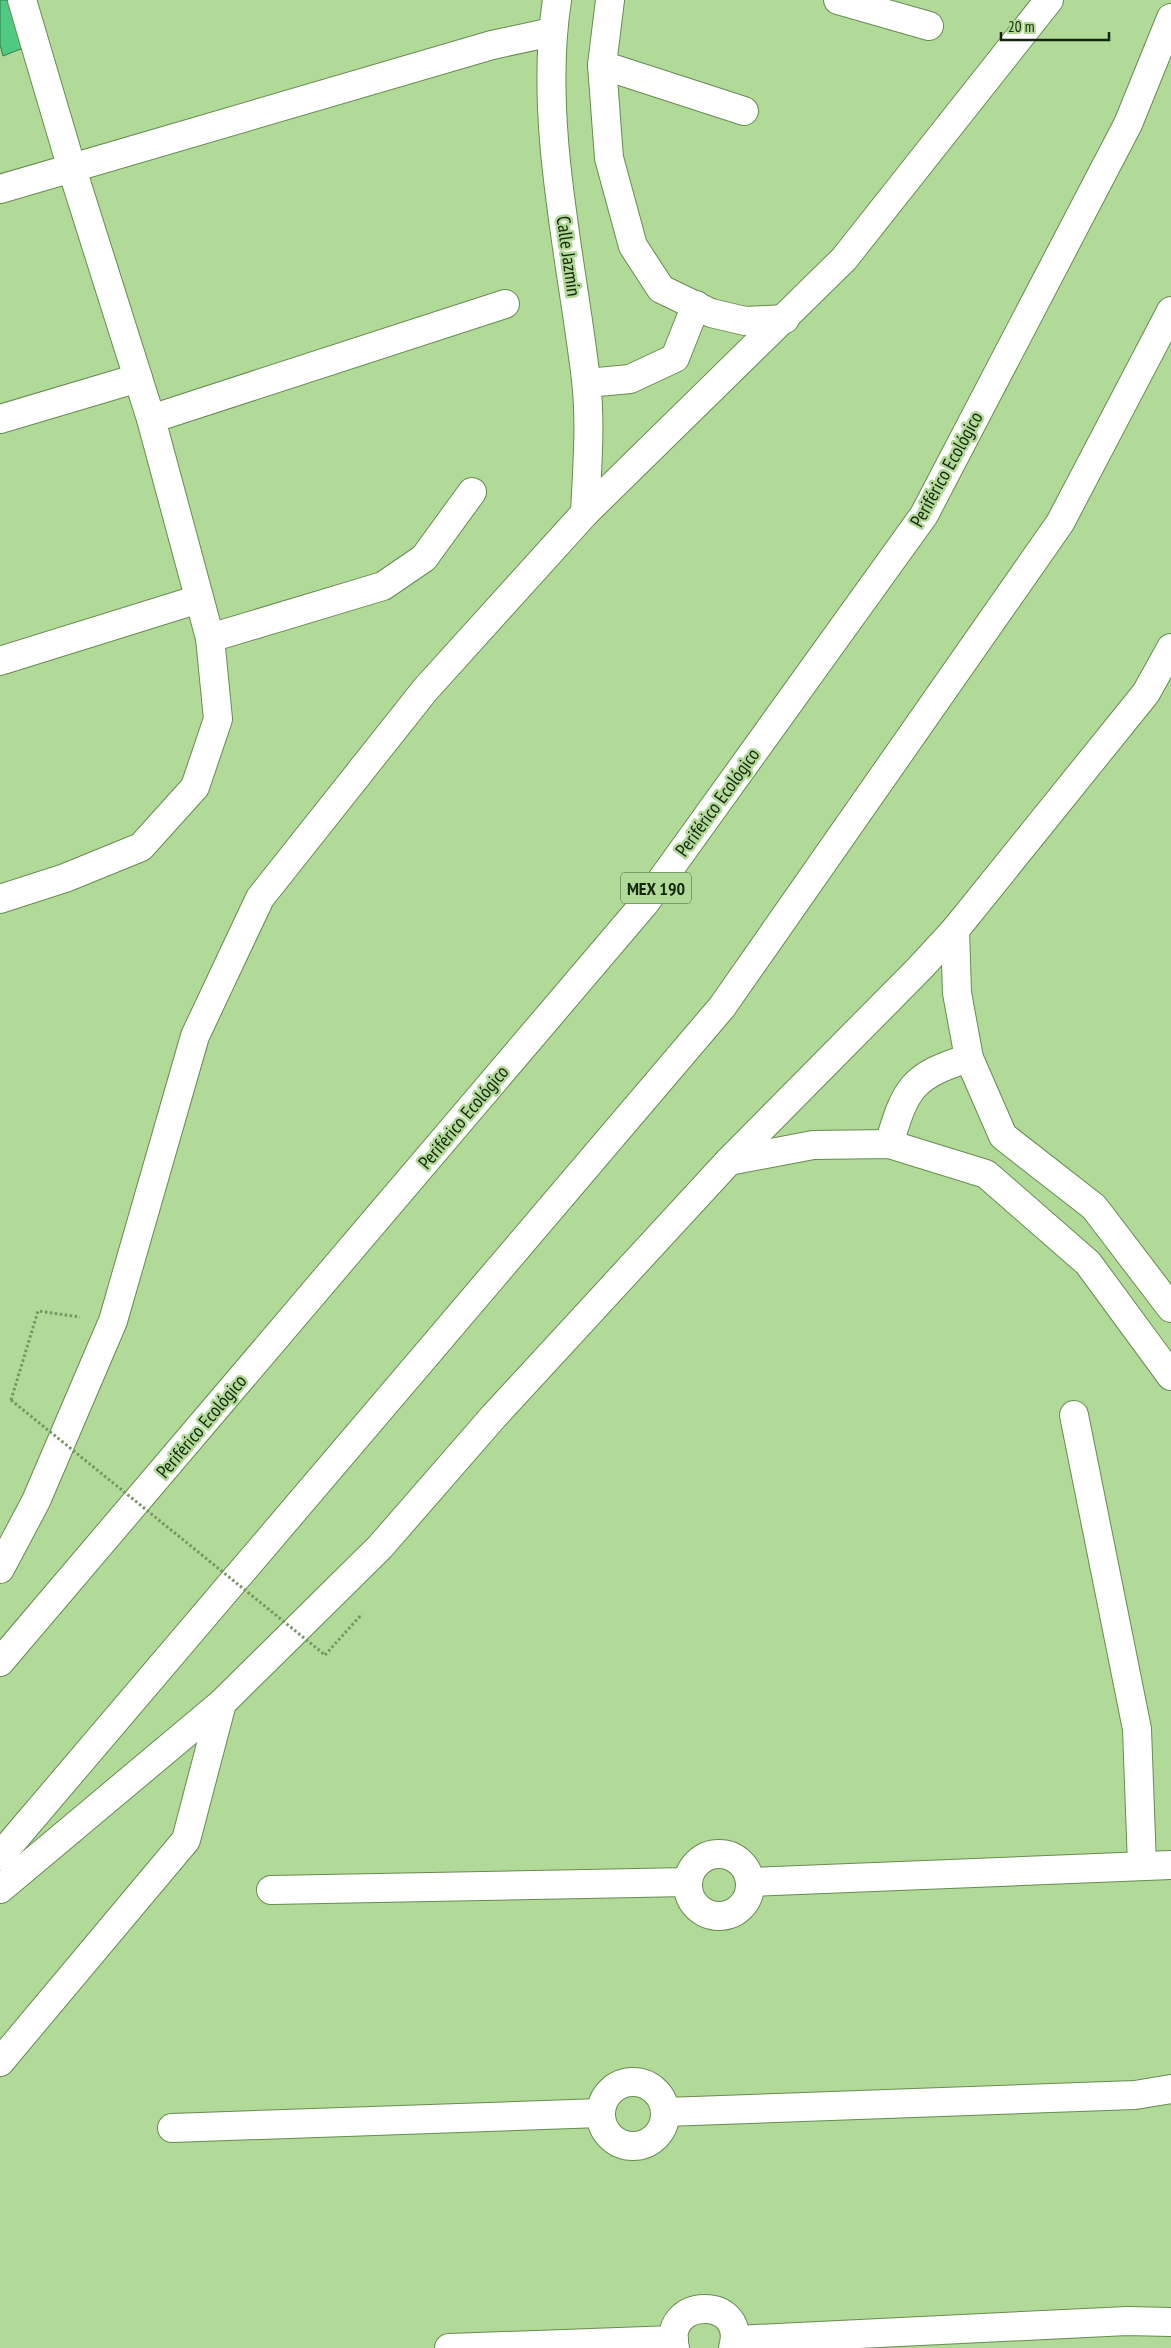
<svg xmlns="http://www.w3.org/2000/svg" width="1171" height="2348" font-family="'PT Sans Narrow',sans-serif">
  <rect width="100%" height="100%" fill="#b1da99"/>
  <!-- building -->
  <polygon fill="#4fca82" stroke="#357a50" points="0,0 12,0 28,46 3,56 0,45"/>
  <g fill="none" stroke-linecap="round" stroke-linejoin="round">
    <defs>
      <g id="street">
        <path d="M557 0C538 122 572 259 586 380 591 424 587 469 585 513"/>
        <polyline points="610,0 602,65 609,158 633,246 661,289 711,313 745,321 785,319"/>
        <polyline points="838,0 929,26"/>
        <polyline points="602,65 744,111"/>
        <polyline points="0,189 492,45 552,32"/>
        <polyline points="587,383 630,379 675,358 696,305"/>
        <polyline points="0,419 138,378"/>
        <polyline points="151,419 505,304"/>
        <polyline points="210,638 383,586 424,558 472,492"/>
        <polyline points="0,661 199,599"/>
        <polyline points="0,899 65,878 141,847 195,787 218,719 210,638 151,419 72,169 22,0"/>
        <polyline points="955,930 957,993 969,1058 1003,1136 1094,1207 1171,1308"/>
        <path d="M889 1144C906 1087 912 1076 969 1058"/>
        <polyline points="729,1161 813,1145 889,1144 986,1174 1088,1263 1171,1376"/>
        <polyline points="1074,1415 1137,1729 1142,1865"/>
        <circle cx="719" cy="1885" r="31"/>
        <polyline points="750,1882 1171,1865"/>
        <polyline points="271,1890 688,1882"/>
        <polyline points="0,2062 186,1840 222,1703"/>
        <circle cx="633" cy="2114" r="32"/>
        <polyline points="665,2112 1135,2095 1171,2089"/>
        <polyline points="172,2128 601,2113"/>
        <polyline points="735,2340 1127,2321 1171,2322"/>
        <polyline points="449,2348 674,2340"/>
        <path d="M675 2348C661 2297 748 2295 733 2348"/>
      </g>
      <g id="highway">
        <polyline points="0,1569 36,1501 113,1321 195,1036 260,898 425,690 585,513 844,259 1049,0"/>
        <polyline points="0,1662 645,903 924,515 1128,124 1171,18"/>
        <polyline points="0,1856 722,1007 1060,523 1171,311"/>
        <polyline points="0,1889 222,1703 380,1547 494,1416 729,1161 919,969 955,930 1146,693 1171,648"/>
      </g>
    </defs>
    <!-- street casing -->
    <use href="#street" stroke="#668c4f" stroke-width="30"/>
    <!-- highway casing -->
    <use href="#highway" stroke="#668c4f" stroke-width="30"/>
    <!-- path -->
    <g stroke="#769663" stroke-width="3" stroke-dasharray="2.5 2.5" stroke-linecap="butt">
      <polyline points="11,1400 38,1311 80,1317"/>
      <polyline points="325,1655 362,1614"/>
    </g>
    <!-- street -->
    <use href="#street" stroke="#fff" stroke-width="28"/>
    <!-- highway -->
    <use href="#highway" stroke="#fff" stroke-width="28"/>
    <!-- path-bridge -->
    <polyline stroke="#769663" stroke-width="3" stroke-dasharray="2.5 2.5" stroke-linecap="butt" points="11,1400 325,1655"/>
  </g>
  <g text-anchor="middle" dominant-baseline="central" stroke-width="5" stroke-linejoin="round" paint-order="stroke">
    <!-- shield labels -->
    <rect fill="#b1da99" stroke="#445c36" stroke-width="1" x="621" y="872.5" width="70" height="31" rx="4"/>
    <g font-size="18" font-weight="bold" fill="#16260c">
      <text x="656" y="888">MEX 190</text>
    </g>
    <!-- street labels -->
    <g font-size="19" fill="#16260c" stroke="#b1da99">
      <text transform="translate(569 256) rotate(82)">Calle Jazmín</text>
      <text transform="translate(946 469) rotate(-61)">Periférico Ecológico</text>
      <text transform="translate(717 802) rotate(-54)">Periférico Ecológico</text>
      <text transform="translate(463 1117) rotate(-50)">Periférico Ecológico</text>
      <text transform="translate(201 1426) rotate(-50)">Periférico Ecológico</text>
    </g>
  </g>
  <!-- scale -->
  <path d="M1001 32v8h108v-8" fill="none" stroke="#16260c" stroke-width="2.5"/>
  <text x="1008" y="32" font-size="15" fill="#16260c" stroke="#b1da99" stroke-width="4" paint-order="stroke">20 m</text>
</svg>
